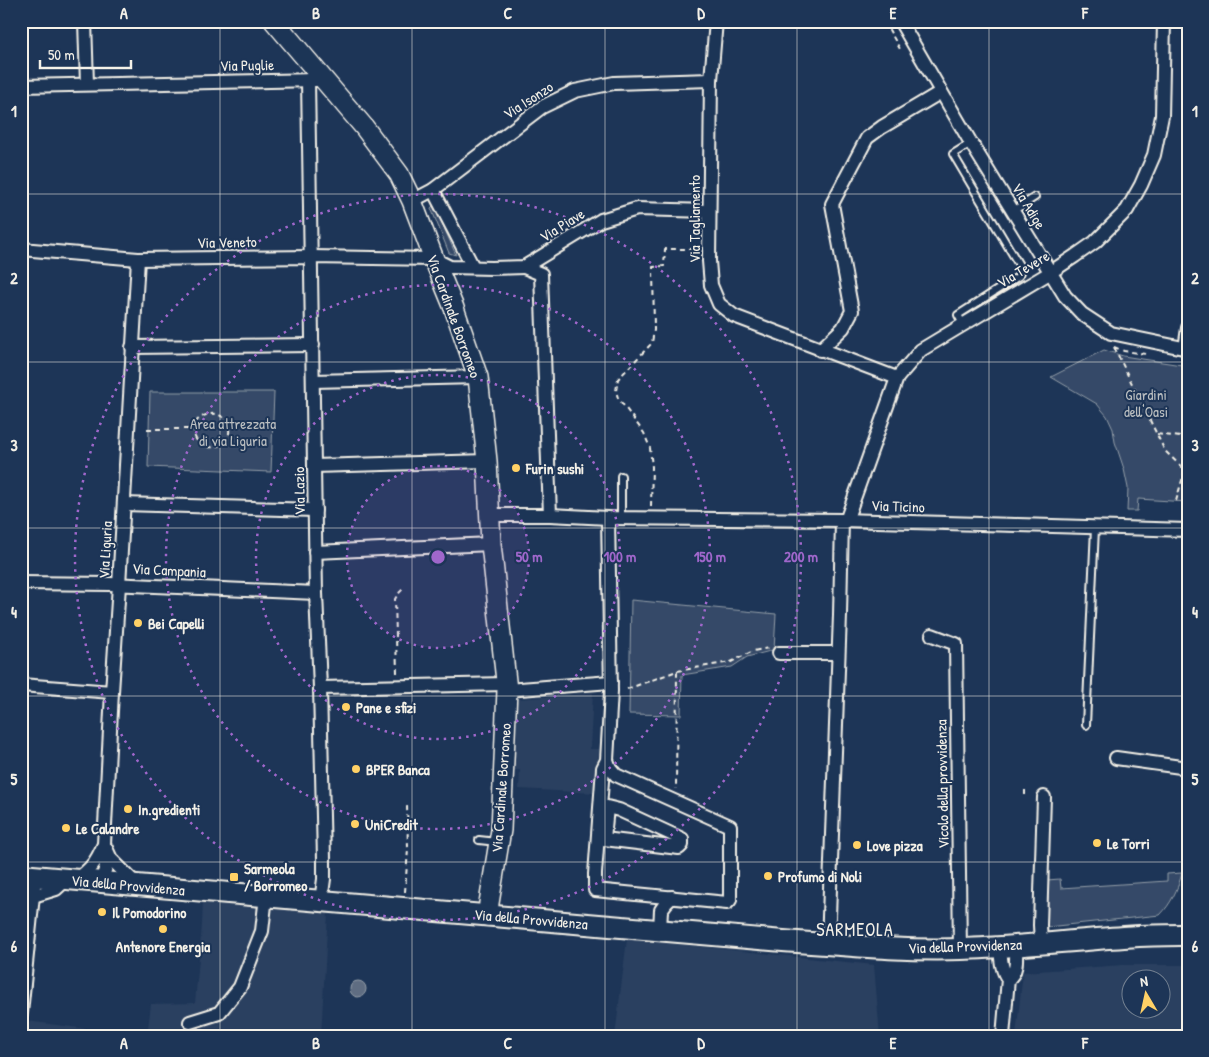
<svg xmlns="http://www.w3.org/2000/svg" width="1209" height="1057" font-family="'Patrick Hand',sans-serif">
  <rect width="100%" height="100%" fill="#1d3557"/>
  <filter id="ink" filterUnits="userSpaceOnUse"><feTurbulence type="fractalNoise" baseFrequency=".02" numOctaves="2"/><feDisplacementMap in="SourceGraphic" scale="10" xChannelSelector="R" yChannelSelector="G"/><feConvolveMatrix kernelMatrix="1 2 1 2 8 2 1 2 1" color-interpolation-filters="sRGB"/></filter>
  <g filter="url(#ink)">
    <!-- built -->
    <g fill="#2a4060" fill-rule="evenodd">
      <polygon points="593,693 590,749 599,749 596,793 519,789 520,770 513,770 517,716 517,699"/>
      <polygon points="203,901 328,912 321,1036 147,1036 151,1004 195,1003 202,925"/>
      <polygon points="627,939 874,965 880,1036 615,1036"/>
      <path d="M1123 965H1188V977L1181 1036H1016L1023 972ZM1132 980H1162V1010H1132Z"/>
      <polygon points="27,1021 139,1036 26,1036"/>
    </g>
    <!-- green -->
    <g fill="#354a67" stroke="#949ea8">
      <polygon points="434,205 456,255 449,253 431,208"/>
      <polygon points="1104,350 1123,356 1188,366 1188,502 1138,499 1137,511 1127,511 1128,488 1124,469 1115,442 1113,429 1107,416 1097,404 1051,377"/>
      <polygon points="150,392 274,392 271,472 148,467"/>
      <polygon points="631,600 776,614 774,650 747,657 732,667 682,675 681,715 629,714"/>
      <path d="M1182 873C1178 889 1171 904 1160 915L1047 927V880L1060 879 1061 888 1167 881V874Z"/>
    </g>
    <!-- water -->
    <circle fill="#5e6d82" stroke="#9aa2ab" cx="358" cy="989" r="8"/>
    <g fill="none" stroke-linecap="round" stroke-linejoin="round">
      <defs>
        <g id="lane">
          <polyline points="1013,211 1035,197"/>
          <polyline points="963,324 958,315 1019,276 1020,271 1019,265 953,154 971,143"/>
          <polyline points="621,518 621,476"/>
          <polyline points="1086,725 1095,528"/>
          <polyline points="479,840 497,842"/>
        </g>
        <g id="street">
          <polyline points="85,21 87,84"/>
          <polyline points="716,21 711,80 709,261 711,285 719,304 734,316 897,378"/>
          <polyline points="900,21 971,143 1065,296 1082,314 1111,333 1188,349"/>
          <polyline points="308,80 316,593 320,688 324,859 324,879 321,901"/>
          <polyline points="21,86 316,80"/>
          <polyline points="433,190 473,267"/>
          <polyline points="412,201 433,190 542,107 575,91 614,83 711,80"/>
          <polyline points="21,249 138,259 312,257 434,259 450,267 492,268 524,267 601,220 637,209 709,211"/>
          <polyline points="524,267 541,274 550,515"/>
          <polyline points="132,347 313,345"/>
          <polyline points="1185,349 1188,328"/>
          <polyline points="820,350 843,328 852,311 832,204 867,138 882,127 941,92"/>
          <polyline points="313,381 478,377"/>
          <polyline points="314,466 487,461"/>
          <polyline points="124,504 315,510"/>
          <polyline points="489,515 550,515 608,518 842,520 1188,530"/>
          <polyline points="846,521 897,378 921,350 1051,272 1075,256 1095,242 1127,210 1141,185 1154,155 1162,116 1164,21"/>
          <polyline points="315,552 491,544"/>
          <polyline points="21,583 110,584 316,593"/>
          <polyline points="932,635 956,644 960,949"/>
          <polyline points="779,653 838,653"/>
          <polyline points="21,685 112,692"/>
          <polyline points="320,688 506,684"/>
          <polyline points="507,690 611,682"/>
          <polyline points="1116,758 1188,768"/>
          <polyline points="607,760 610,768 616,775 730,826 730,900 727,903 595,890 595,874 603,768 607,760 611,691 608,518"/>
          <polygon points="607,807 619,810 682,839 682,845 679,848 604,839"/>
          <polyline points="106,848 111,859 136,884"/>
          <path d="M76 880C90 869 96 863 103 846"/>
          <polyline points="101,882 106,867 104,844 112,692 119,585 138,259"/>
          <polyline points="33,896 56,889 67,879"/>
          <polyline points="660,930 661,910 666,903 672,897"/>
          <polyline points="1041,943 1040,925 1044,797"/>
          <polyline points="828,944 840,615 842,520"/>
          <path d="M1000 947C1001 958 1001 970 1008 979L1003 1036"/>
          <path d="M1008 979C1018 972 1016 958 1016 946"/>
          <polyline points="21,1013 35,876"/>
          <polyline points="190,1022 219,1013 240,987 262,931 266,896"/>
        </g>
        <polyline id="secondary" points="274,21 364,127 399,174 412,201 434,259 454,308 478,377 487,461 491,544 507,690 501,830 489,903 488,916"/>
        <path id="primary" d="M21 875 783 941C842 945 901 951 961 949 1036 947 1112 934 1188 935"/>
      </defs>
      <!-- lane casing -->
      <use href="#lane" stroke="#f4f1e8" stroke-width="10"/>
      <!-- street casing -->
      <use href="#street" stroke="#f4f1e8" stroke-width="16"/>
      <!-- secondary casing -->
      <use href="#secondary" stroke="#f4f1e8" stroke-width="22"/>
      <!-- primary casing -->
      <use href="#primary" stroke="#f4f1e8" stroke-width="24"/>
      <!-- path -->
      <g stroke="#f4f1e8" stroke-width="2" stroke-dasharray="5 4" stroke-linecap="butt">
        <polyline points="884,21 900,49"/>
        <polyline points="1114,347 1165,451 1188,473"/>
        <polyline points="1114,347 1124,351 1146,354"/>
        <path d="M147 429H194C194 432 194 434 195 437 202 456 236 447 228 424 227 421 225 418 221 416 214 411 201 415 196 422 195 424 195 427 194 429"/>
        <polyline points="1157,434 1188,438"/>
        <polyline points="1176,501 1185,470"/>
        <polyline points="651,506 652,467 650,448 644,433 618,398 616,391 618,379 652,343 654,330 653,267 664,266 665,249 698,249"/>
        <polyline points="677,671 731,662 753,651 769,648"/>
        <polyline points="397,673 395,599 398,594 403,589"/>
        <polyline points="627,689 677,671 676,789"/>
        <polyline points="1025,790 1025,797"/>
        <polyline points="405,892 408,849 407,805"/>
      </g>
      <!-- lane -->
      <use href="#lane" stroke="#1d3557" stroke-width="6"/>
      <!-- street -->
      <use href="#street" stroke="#1d3557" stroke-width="12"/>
      <!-- secondary -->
      <use href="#secondary" stroke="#1d3557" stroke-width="19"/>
      <!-- primary -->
      <use href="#primary" stroke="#1d3557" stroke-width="20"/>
    </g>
  </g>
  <!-- grid -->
  <path fill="none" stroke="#f4f1e8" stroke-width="1" stroke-opacity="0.55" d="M220 21V1036M412 21V1036M605 21V1036M797 21V1036M989 21V1036M21 194H1188M21 362H1188M21 528H1188M21 696H1188M21 862H1188"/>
  <!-- distance rings -->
  <circle cx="438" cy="557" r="91" fill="#9f67cb" fill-opacity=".12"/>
  <g fill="none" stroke="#9f67cb" stroke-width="2.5" stroke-dasharray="2.5 5">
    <circle cx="438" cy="557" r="91"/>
    <circle cx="438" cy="557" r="182"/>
    <circle cx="438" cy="557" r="272"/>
    <circle cx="438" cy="557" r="363"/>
  </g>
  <!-- markers -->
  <g fill="#ffd166" stroke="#1d3557" stroke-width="2">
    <circle cx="516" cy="468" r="5"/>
    <circle cx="138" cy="623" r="5"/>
    <circle cx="346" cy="707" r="5"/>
    <circle cx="356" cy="769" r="5"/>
    <circle cx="128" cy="809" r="5"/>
    <circle cx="355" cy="824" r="5"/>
    <circle cx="66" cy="828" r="5"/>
    <circle cx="1097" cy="843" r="5"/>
    <circle cx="857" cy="845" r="5"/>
    <circle cx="768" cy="876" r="5"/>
    <rect x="229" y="872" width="10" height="10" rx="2.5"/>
    <circle cx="102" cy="912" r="5"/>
    <circle cx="163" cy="929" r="5"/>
  </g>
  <g text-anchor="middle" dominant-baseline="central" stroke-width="4" stroke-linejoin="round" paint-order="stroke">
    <!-- street labels -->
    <g font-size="15" fill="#f4f1e8" stroke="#1d3557">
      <text transform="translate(247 65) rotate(-1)">Via Puglie</text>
      <text transform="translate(528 100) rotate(-33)">Via Isonzo</text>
      <text transform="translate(1029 206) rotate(59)">Via Adige</text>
      <text transform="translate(694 219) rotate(-90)">Via Tagliamento</text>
      <text transform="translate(562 225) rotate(-32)">Via Piave</text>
      <text transform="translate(227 242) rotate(-1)">Via Veneto</text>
      <text transform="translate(1023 269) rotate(-31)">Via Tevere</text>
      <text transform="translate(454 316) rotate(70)">Via Cardinale Borromeo</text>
      <text transform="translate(299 491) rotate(-91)">Via Lazio</text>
      <text transform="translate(898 506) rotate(2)">Via Ticino</text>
      <text transform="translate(105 550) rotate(-87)">Via Liguria</text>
      <text transform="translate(169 570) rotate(3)">Via Campania</text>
      <text transform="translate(942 784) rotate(-91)">Vicolo della provvidenza</text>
      <text transform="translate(501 788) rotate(-86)">Via Cardinale Borromeo</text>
      <text transform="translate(128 885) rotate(5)">Via della Provvidenza</text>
      <text transform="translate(531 919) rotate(5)">Via della Provvidenza</text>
      <text transform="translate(965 946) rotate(-2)">Via della Provvidenza</text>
    </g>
    <!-- park labels -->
    <g font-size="15" fill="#bbbfc1" stroke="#1d3557">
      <text x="1146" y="394">Giardini<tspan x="1146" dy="17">dell'Oasi</tspan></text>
      <text x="233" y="423">Area attrezzata<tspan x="233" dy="17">di via Liguria</tspan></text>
    </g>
    <!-- poi labels -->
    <g font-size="15" font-weight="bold" fill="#f4f1e8" stroke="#1d3557" text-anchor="start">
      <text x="526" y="468">Furin sushi</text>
      <text x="148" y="623">Bei Capelli</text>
      <text x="356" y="707">Pane e sfizi</text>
      <text x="366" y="769">BPER Banca</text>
      <text x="138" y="809">In.gredienti</text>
      <text x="365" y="824">UniCredit</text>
      <text x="76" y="828">Le Calandre</text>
      <text x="1107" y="843">Le Torri</text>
      <text x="867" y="845">Love pizza</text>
      <text x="244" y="868">Sarmeola<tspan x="244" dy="17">/ Borromeo</tspan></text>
      <text x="778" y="876">Profumo di Noli</text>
      <text x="112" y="912">Il Pomodorino</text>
      <text x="163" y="946" text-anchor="middle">Antenore Energia</text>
    </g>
    <!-- quarter labels -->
    <g font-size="18" letter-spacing="1" fill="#f4f1e8" stroke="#1d3557">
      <text x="855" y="929">SARMEOLA</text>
    </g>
  </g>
  <circle cx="438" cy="557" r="8" fill="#9f67cb" stroke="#1d3557" stroke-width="2.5"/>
  <g font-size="15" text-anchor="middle" font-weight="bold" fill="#9f67cb" stroke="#1d3557" stroke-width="4" stroke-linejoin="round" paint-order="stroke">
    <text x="529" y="562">50 m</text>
    <text x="620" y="562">100 m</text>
    <text x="710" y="562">150 m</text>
    <text x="801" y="562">200 m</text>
  </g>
  <!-- margin -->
  <rect width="1209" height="1057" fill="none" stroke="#1d3557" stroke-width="55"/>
  <!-- north arrow -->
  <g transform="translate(1146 994) rotate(351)"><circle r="24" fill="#1d3557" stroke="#738091"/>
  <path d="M0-4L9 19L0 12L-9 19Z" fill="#ffd166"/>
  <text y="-8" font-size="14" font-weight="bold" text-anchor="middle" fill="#f4f1e8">N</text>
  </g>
  <!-- scale -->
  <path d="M40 60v8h91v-8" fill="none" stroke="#f4f1e8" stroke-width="2.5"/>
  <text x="48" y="60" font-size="15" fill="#f4f1e8" stroke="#1d3557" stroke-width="4" paint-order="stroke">50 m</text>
  <rect x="28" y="28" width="1154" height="1002" fill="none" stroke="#f4f1e8" stroke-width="2"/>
  <g font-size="16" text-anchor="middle" font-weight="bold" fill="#f4f1e8">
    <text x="124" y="19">A</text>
    <text x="316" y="19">B</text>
    <text x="508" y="19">C</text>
    <text x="701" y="19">D</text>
    <text x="893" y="19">E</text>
    <text x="1085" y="19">F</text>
    <text x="14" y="117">1</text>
    <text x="1195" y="117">1</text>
    <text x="14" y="284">2</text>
    <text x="1195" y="284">2</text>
    <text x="14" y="451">3</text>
    <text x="1195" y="451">3</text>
    <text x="14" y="618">4</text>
    <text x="1195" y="618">4</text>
    <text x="14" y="785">5</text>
    <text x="1195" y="785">5</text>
    <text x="14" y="952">6</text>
    <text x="1195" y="952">6</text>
    <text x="124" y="1049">A</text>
    <text x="316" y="1049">B</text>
    <text x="508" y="1049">C</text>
    <text x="701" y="1049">D</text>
    <text x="893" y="1049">E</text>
    <text x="1085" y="1049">F</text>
  </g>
</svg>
